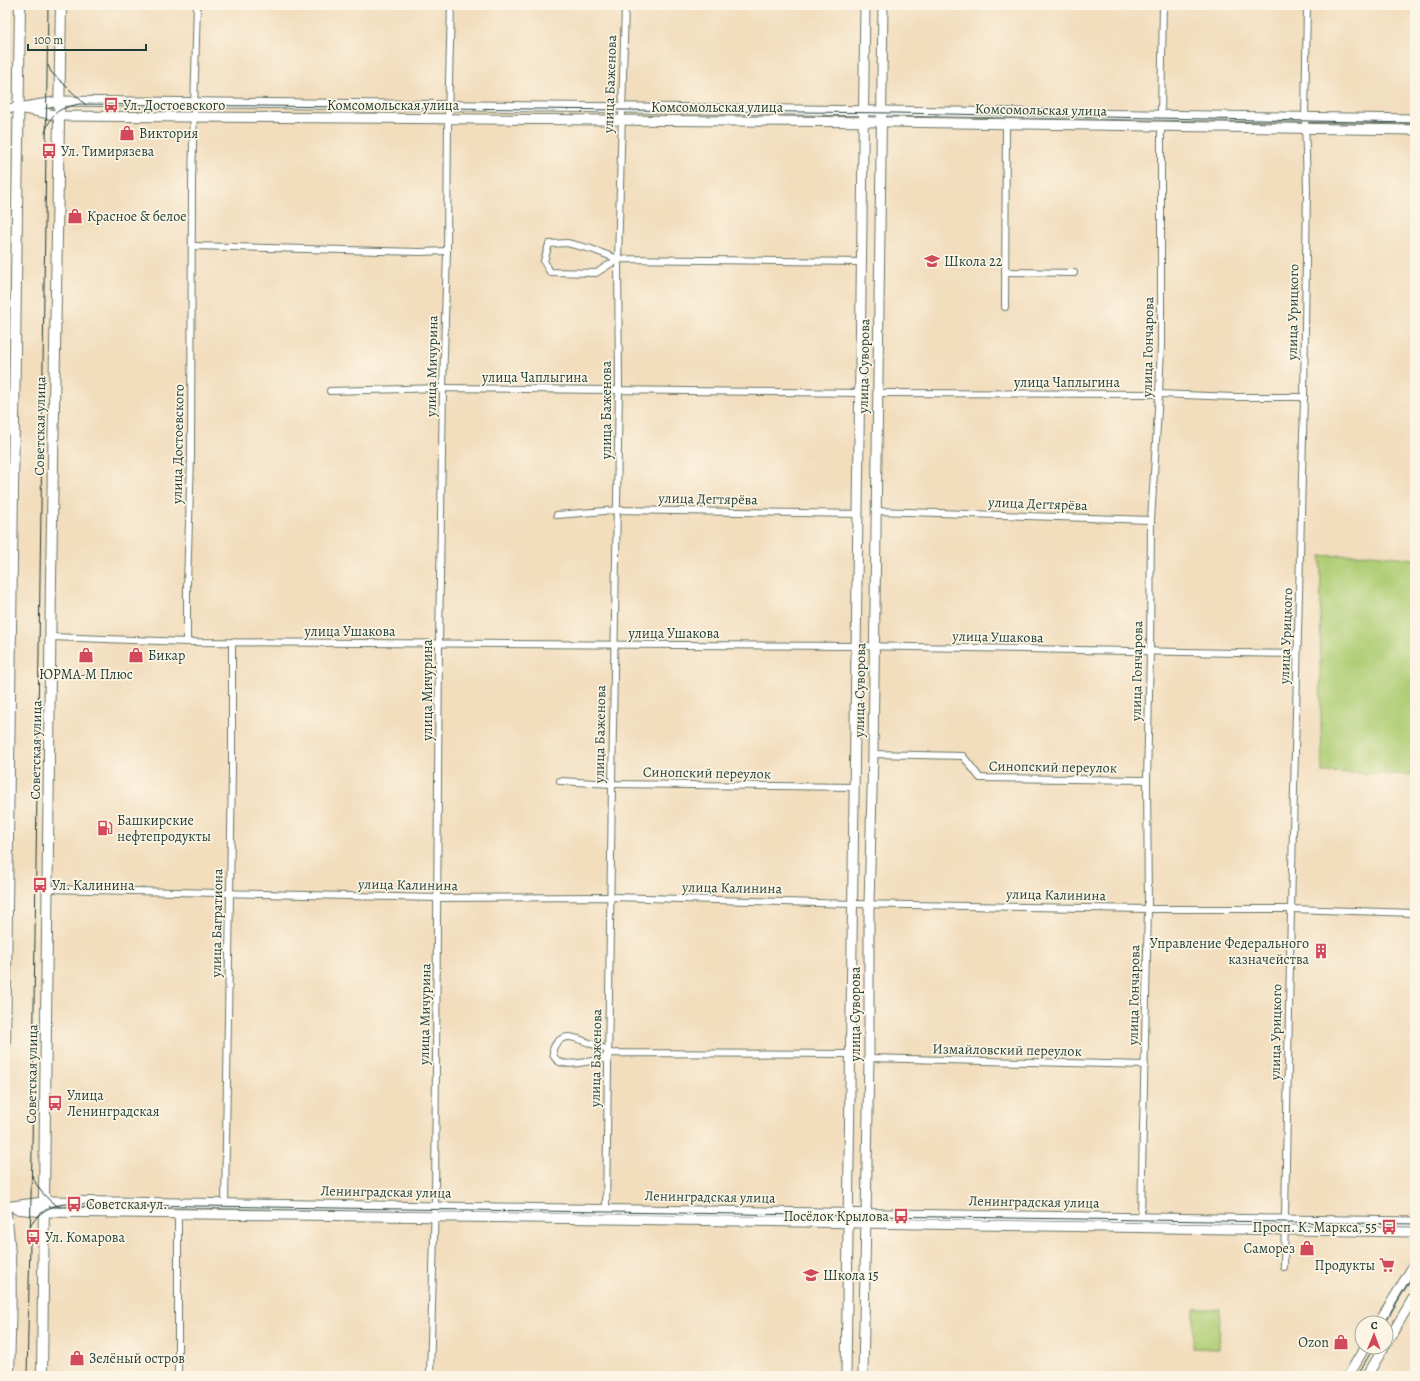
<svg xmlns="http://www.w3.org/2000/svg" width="1420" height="1381" font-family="Alegreya,serif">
  <rect width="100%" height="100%" fill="#fcf5e5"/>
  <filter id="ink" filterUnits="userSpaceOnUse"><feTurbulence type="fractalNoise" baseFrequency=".025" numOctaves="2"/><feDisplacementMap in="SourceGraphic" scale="8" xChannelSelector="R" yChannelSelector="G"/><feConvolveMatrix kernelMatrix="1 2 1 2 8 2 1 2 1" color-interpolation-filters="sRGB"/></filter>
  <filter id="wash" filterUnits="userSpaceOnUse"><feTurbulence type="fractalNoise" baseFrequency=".012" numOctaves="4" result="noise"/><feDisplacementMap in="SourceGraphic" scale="16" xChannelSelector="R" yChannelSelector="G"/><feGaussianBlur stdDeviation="0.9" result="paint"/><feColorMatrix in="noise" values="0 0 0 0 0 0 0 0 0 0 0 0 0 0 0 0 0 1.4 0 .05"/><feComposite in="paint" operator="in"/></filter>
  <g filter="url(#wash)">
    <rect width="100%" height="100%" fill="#f2ddbd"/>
    <!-- garden -->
    <g fill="#afcd75" stroke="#678554">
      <polygon points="1373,554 1415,559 1415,775 1322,772 1320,674 1321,556"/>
      <polygon points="1194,1309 1220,1309 1219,1349 1193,1348"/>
    </g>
  </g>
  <g filter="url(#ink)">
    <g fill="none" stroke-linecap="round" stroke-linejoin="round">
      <defs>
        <g id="minor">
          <polyline points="1161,115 1163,5"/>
          <polyline points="192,246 420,252 447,251"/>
          <polyline points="618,259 596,273 550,272 544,261 549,244 567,243 591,249 618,259 862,262"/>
          <polyline points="1005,272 1074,273"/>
          <polyline points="1005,307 1006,124"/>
          <polyline points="330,391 443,388 861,393"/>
          <polyline points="878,393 1159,394 1234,397 1304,397"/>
          <polyline points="876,511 1151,520"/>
          <polyline points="557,515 617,510 859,514"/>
          <polyline points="51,637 187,642 857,646 1297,654"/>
          <polyline points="187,642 187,585 191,457 192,180 197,5"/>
          <polyline points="873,754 963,756 980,778 1147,780"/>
          <polyline points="560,781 612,784 855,787"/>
          <polyline points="48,889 438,898 611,897 853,904 1148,909 1291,909 1415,913"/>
          <path d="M608 1053 604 1059C593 1060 569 1067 560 1062 546 1055 555 1037 569 1037 577 1037 596 1046 605 1049L608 1053 851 1054"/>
          <polyline points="869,1058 1145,1065"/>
          <polyline points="225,1204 232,770 232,642"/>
          <polyline points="606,1209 612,784 619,389 618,259 625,5"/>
          <polyline points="1141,1217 1148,909 1147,780 1150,652 1151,520 1159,394 1161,346 1161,125"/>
          <polyline points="1284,1267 1291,909 1304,397 1307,189 1305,118 1307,5"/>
          <polyline points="178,1376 178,1213"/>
          <polyline points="430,1376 435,1201 439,643 443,388 447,251 448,119 451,5"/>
        </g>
        <polyline id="tertiary" points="5,108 19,108"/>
        <g id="secondary">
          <polyline points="24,107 60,101 882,111 1415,119"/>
          <polyline points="19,108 60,116 890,122 1415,130"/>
          <polyline points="5,1207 50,1201 1415,1222"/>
          <polyline points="16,1209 44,1212 610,1219 1415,1232"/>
          <polyline points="1379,1323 1415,1263"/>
          <polyline points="1386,1344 1415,1295"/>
          <polyline points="846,1376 865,5"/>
          <polyline points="863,1376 869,1058 869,904 873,754 883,5"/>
          <polyline points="1348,1376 1365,1347"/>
          <polyline points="1367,1376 1384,1347"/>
        </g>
        <g id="primary">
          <polyline points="5,1045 20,5"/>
          <path d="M5 1207C14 1263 10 1320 9 1376"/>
          <polyline points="42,1376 51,579 61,5"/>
        </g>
      </defs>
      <!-- minor casing -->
      <use href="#minor" stroke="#697564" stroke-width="8"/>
      <!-- tertiary casing -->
      <use href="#tertiary" stroke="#697564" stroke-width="10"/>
      <!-- secondary casing -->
      <use href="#secondary" stroke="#697564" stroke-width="11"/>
      <!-- primary casing -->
      <use href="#primary" stroke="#697564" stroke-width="12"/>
      <!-- minor -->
      <use href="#minor" stroke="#fff" stroke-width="6"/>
      <!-- tertiary -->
      <use href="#tertiary" stroke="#fff" stroke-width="8"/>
      <!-- secondary -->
      <use href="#secondary" stroke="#fff" stroke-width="9"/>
      <!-- primary -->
      <use href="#primary" stroke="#fff" stroke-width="10"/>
      <!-- tram -->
      <g stroke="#1f3d34" stroke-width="1">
        <polyline points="48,65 51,72 86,105"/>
        <path d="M45 133C52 112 57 109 79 104L894 113 1415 123"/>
        <path d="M32 1175C36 1187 48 1202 60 1207"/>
        <path d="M29 1229C36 1214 48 1206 64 1204L1415 1224"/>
        <polyline points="1384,1323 1415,1271"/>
        <polyline points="27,1376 32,1152 48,5"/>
        <polyline points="1357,1376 1374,1347"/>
      </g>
    </g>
  </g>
  <!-- icons -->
  <defs>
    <symbol id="bus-bare" viewBox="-9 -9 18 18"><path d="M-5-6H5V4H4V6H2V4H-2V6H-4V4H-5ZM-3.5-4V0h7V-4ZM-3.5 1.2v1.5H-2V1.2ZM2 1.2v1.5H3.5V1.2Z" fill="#d1495b" stroke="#fcf5e5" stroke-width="2.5" paint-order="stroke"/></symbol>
    <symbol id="shop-bare" viewBox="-9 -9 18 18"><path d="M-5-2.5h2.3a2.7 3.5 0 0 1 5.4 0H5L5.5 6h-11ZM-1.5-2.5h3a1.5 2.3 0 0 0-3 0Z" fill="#d1495b" stroke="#fcf5e5" stroke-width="2.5" paint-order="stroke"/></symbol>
    <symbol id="school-bare" viewBox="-9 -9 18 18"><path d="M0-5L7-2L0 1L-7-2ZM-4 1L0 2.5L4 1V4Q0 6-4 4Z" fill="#d1495b" stroke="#fcf5e5" stroke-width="2.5" paint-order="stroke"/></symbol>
    <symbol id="fuel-bare" viewBox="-9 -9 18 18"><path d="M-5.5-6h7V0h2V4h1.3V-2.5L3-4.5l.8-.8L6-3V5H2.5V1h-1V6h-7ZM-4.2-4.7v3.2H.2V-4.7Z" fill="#d1495b" stroke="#fcf5e5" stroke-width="2.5" paint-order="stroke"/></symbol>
    <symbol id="building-bare" viewBox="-9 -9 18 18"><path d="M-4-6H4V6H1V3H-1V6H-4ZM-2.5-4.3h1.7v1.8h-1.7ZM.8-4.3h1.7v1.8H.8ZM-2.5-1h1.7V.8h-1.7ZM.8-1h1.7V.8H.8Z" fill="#d1495b" stroke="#fcf5e5" stroke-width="2.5" paint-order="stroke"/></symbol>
    <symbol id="supermarket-bare" viewBox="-9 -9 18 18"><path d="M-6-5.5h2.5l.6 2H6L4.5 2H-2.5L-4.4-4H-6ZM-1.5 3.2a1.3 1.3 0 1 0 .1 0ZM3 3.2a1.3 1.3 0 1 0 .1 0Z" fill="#d1495b" stroke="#fcf5e5" stroke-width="2.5" paint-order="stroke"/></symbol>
  </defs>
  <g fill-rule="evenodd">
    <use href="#bus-bare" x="100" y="94" width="22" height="22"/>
    <use href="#shop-bare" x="116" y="122" width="22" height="22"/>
    <use href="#bus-bare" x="38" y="140" width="22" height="22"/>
    <use href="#shop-bare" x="64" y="205" width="22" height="22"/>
    <use href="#school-bare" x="921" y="250" width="22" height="22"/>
    <use href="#shop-bare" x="75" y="644" width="22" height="22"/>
    <use href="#shop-bare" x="125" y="644" width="22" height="22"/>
    <use href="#fuel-bare" x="94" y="817" width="22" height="22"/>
    <use href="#bus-bare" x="29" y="874" width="22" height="22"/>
    <use href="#building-bare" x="1310" y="940" width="22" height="22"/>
    <use href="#bus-bare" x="44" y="1092" width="22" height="22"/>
    <use href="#bus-bare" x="63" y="1193" width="22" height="22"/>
    <use href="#bus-bare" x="890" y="1205" width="22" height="22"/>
    <use href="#bus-bare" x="1378" y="1216" width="22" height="22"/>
    <use href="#bus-bare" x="22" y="1226" width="22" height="22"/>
    <use href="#shop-bare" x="1296" y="1237" width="22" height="22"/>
    <use href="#supermarket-bare" x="1376" y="1254" width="22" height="22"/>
    <use href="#school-bare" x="800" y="1264" width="22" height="22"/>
    <use href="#shop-bare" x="1330" y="1331" width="22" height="22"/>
    <use href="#shop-bare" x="66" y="1347" width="22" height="22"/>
  </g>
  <g text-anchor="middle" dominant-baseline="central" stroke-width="3.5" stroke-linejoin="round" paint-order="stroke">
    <!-- street labels -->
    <g font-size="14" fill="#1f3d34" stroke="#fcf5e5">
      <text transform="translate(610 84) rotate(-88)">улица Баженова</text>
      <text x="393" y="105">Комсомольская улица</text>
      <text x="717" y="107">Комсомольская улица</text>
      <text transform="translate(1041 110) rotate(1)">Комсомольская улица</text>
      <text transform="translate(1293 312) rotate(-89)">улица Урицкого</text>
      <text transform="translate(1148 347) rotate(-89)">улица Гончарова</text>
      <text transform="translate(432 366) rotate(-89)">улица Мичурина</text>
      <text transform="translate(864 366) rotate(-89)">улица Суворова</text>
      <text x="535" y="377">улица Чаплыгина</text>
      <text x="1067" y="382">улица Чаплыгина</text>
      <text transform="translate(606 410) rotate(-90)">улица Баженова</text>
      <text transform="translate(40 426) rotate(-89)">Советская улица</text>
      <text transform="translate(178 444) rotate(-89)">улица Достоевского</text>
      <text transform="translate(708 499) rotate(1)">улица Дегтярёва</text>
      <text transform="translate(1038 504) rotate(2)">улица Дегтярёва</text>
      <text x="350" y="631">улица Ушакова</text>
      <text x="674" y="633">улица Ушакова</text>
      <text transform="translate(1286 636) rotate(-88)">улица Урицкого</text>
      <text transform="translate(998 637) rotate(1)">улица Ушакова</text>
      <text transform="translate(1137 671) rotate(-89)">улица Гончарова</text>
      <text transform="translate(427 690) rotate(-90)">улица Мичурина</text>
      <text transform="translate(860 690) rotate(-89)">улица Суворова</text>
      <text transform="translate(600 734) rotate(-89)">улица Баженова</text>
      <text transform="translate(36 750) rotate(-89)">Советская улица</text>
      <text transform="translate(1053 767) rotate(1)">Синопский переулок</text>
      <text transform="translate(707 773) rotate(1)">Синопский переулок</text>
      <text transform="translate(408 885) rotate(1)">улица Калинина</text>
      <text transform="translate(732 888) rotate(1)">улица Калинина</text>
      <text transform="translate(1056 895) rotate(1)">улица Калинина</text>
      <text transform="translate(217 923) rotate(-89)">улица Багратиона</text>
      <text transform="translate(1134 995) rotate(-89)">улица Гончарова</text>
      <text transform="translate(425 1014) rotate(-89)">улица Мичурина</text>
      <text transform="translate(855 1014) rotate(-90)">улица Суворова</text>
      <text transform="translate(1276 1032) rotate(-89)">улица Урицкого</text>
      <text transform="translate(1007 1050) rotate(1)">Измайловский переулок</text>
      <text transform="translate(596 1058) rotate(-89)">улица Баженова</text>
      <text transform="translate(32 1074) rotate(-89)">Советская улица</text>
      <text transform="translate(386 1192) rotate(1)">Ленинградская улица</text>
      <text transform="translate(710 1197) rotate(1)">Ленинградская улица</text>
      <text transform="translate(1034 1202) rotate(1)">Ленинградская улица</text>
    </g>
    <!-- poi labels -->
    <g font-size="14" fill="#1f3d34" stroke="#fcf5e5" text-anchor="start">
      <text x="123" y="105">Ул. Достоевского</text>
      <text x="139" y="133">Виктория</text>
      <text x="61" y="151">Ул. Тимирязева</text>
      <text x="87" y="216">Красное &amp; белое</text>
      <text x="944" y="261">Школа 22</text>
      <text x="148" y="655">Бикар</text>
      <text x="86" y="674" text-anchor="middle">ЮРМА-М Плюс</text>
      <text x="117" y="820">Башкирские<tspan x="117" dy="16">нефтепродукты</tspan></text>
      <text x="52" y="885">Ул. Калинина</text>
      <text x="1309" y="943" text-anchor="end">Управление Федерального<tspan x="1309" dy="16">казначейства</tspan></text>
      <text x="67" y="1095">Улица<tspan x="67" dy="16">Ленинградская</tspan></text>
      <text x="86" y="1204">Советская ул.</text>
      <text x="889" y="1216" text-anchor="end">Посёлок Крылова</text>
      <text x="1377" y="1227" text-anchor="end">Просп. К. Маркса, 55</text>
      <text x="45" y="1237">Ул. Комарова</text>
      <text x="1295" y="1248" text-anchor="end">Саморез</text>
      <text x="1375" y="1265" text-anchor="end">Продукты</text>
      <text x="823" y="1275">Школа 15</text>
      <text x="1329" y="1342" text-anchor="end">Ozon</text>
      <text x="89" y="1358">Зелёный остров</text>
    </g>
  </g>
  <!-- margin -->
  <rect width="1420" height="1381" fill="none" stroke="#fcf5e5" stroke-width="20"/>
  <!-- north arrow -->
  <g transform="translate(1374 1335) rotate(1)"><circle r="19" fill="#fcf5e5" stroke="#a4ab9e"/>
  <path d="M0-3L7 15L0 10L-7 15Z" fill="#d1495b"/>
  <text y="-6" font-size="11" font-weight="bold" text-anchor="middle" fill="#1f3d34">С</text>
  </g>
  <!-- scale -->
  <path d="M28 44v6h118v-6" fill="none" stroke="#1f3d34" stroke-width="2"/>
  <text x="34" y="44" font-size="12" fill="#1f3d34" stroke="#fcf5e5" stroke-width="3" paint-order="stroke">100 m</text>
</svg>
